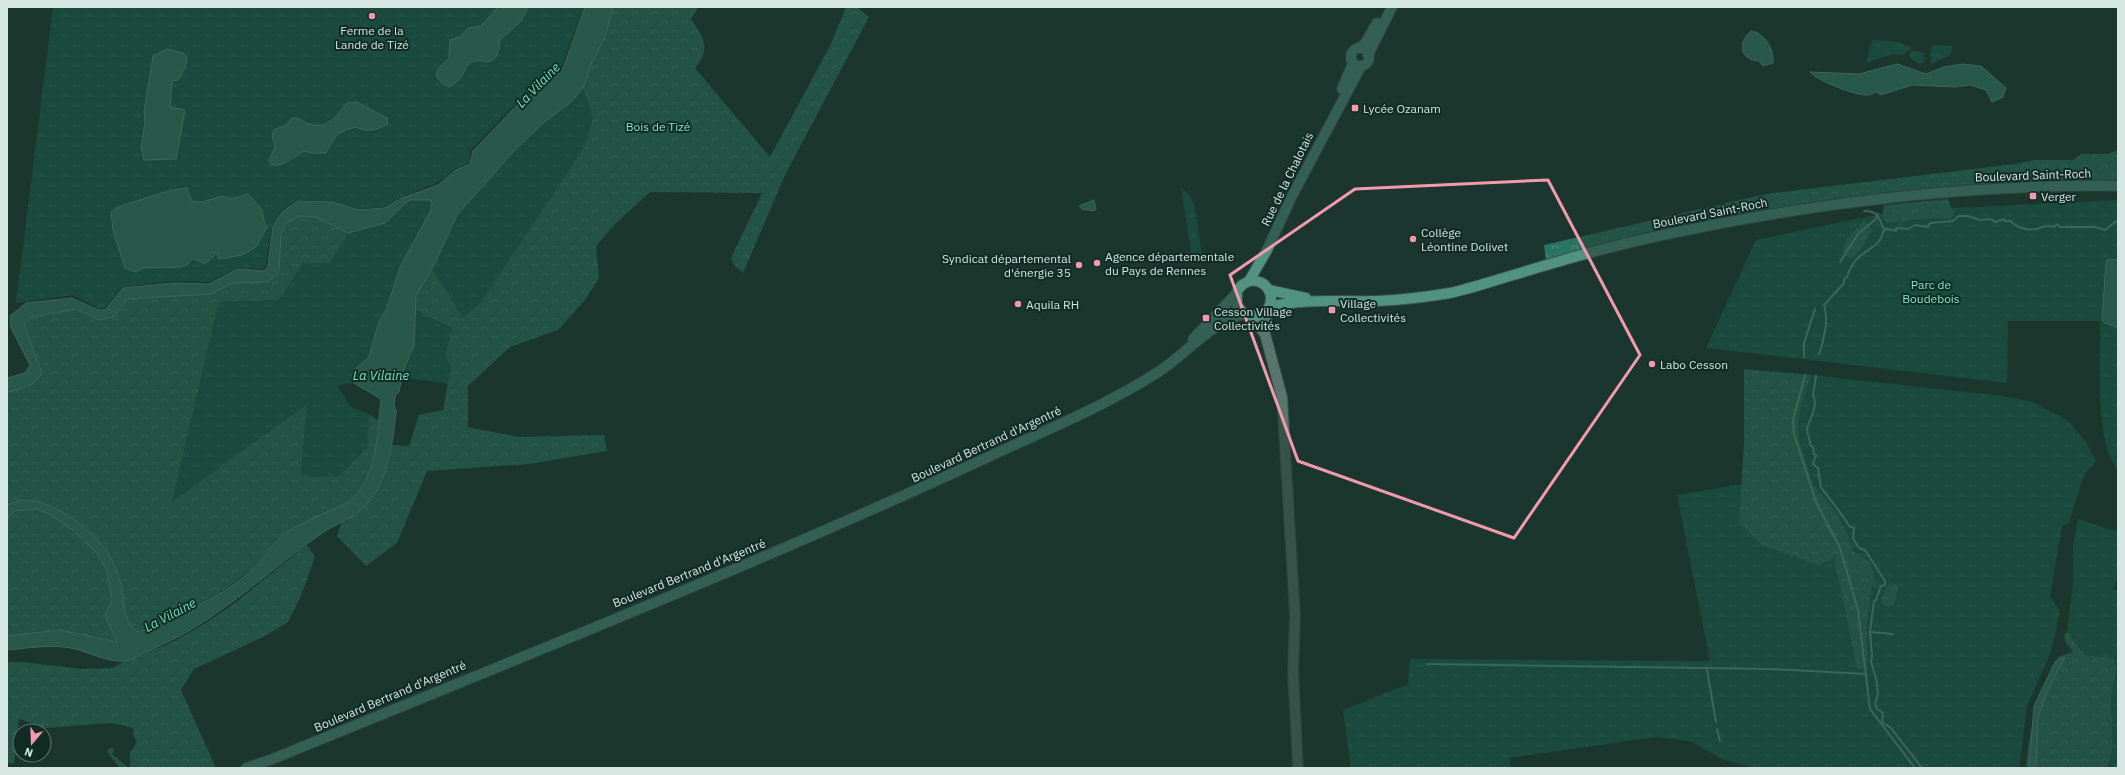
<svg xmlns="http://www.w3.org/2000/svg" width="2125" height="775" font-family="'IBM Plex Sans',sans-serif">
  <defs>
    <pattern id="grass-tufts" width="24" height="20" patternUnits="userSpaceOnUse"><rect width="24" height="20" fill="#186350"/><path d="M3 7l-1-3M5 7V3M7 7l1-3M15 17l-1-3M17 17v-4M19 17l1-3" fill="none" stroke="#397969"/></pattern>
    <pattern id="forest-crowns" width="20" height="18" patternUnits="userSpaceOnUse"><rect width="20" height="18" fill="#2a7562"/><path d="M2 6a3 3 0 1 1 6 0M12 15a3 3 0 1 1 6 0" fill="none" stroke="#528f80"/></pattern>
  </defs>
  <rect width="100%" height="100%" fill="#1b362e"/>
  <!-- grass -->
  <g fill="url(#grass-tufts)">
    <polygon points="53,7 584,7 562,65 553,76 516,103 471,150 469,163 455,169 437,183 401,197 383,207 357,209 333,201 298,200 281,211 272,226 266,265 263,269 238,268 209,282 174,281 122,287 105,308 99,309 73,295 16,303"/>
    <polygon points="1872,40 1899,42 1912,48 1903,55 1892,54 1866,63"/>
    <polygon points="1932,45 1952,46 1951,55 1931,64 1930,55"/>
    <polygon points="1914,50 1925,54 1924,63 1919,64 1910,58 1910,52"/>
    <polygon points="583,88 593,118 584,147 481,302 463,319 432,268 457,215 512,153 543,123 570,103"/>
    <polygon points="1181,187 1191,197 1195,208 1203,261 1193,264"/>
    <polygon points="419,199 430,200 432,203 431,210 400,267 387,308 379,321 369,357 355,369 352,375 354,383 337,385 351,407 369,414 367,448 339,476 301,478 307,404 172,503 219,302 279,300 303,262 330,262 348,233 385,223 409,200"/>
    <path d="M2118 200V469C2094 445 2101 356 2100 321H2008L2007 383 1706 348 1756 240 1894 211Z"/>
    <polygon points="415,310 452,328 445,356 451,365 448,384 402,377 411,354 415,333"/>
    <polygon points="1811,375 2001,396 2033,402 2068,421 2086,442 2096,461 2084,475 2069,523 2062,526 2050,597 2060,611 2051,652 2027,706 2019,768 1754,768 1724,760 1690,741 1656,737 1509,758 1511,768 1351,768 1343,710 1408,684 1410,659 1710,661 1677,495 1742,484 1739,523 1761,545 1786,553 1834,557 1857,669 1868,669 1867,623 1872,587 1876,583 1870,561 1853,551 1848,535 1832,506 1813,484 1800,442 1798,424 1802,403"/>
    <polygon points="2078,519 2118,532 2118,577 2113,589 2118,591 2118,768 2108,768 2113,747 2111,695 2117,668 2113,658 2085,655 2067,632 2073,583 2073,547"/>
  </g>
  <!-- forest -->
  <g fill="url(#forest-crowns)">
    <path d="M613 7H698L691 19C703 36 712 49 695 68L770 157 831 44 846 7H857L869 17 786 173 743 273 735 266 731 258 762 193 650 192 616 223 596 246 599 278 585 300 558 330 510 347 468 386V427L519 437 604 435 607 451 529 464 427 471 397 543 366 566 337 536 341 524 358 513 389 461 392 445 409 446 419 415 443 410 451 366 445 356 452 328 415 310 417 291 432 268 463 318 481 302 584 147 593 118 583 88 592 62 605 37Z"/>
    <polygon points="2118,150 2118,181 1931,188 1656,230 1546,260 1544,245 1766,194 2015,164 2034,160 2073,160 2081,154 2107,154"/>
    <polygon points="1948,199 1954,214 1951,219 1931,218 1887,223 1882,216 1884,205"/>
    <path d="M300 216 316 217 348 233 330 263H303L279 300 219 302 172 502 307 404 301 477 339 476 367 448 369 414 378 420C378 449 371 482 349 502L286 532 276 539 255 567 225 589 178 617 138 632 117 642 60 630 7 636V392L28 387 42 374 24 324 32 317 76 309 100 320 115 316 127 299 152 296 211 294 232 283 266 281 279 271 281 235 285 224Z"/>
    <polygon points="1864,221 1873,229 1857,255 1851,259 1842,252 1847,238"/>
    <polygon points="1744,369 1811,375 1802,403 1798,424 1800,442 1813,484 1832,506 1848,535 1853,551 1870,561 1876,583 1872,587 1867,623 1868,669 1857,669 1834,558 1818,565 1761,545 1739,523 1744,443"/>
    <polygon points="307,545 315,557 301,596 288,622 265,636 194,669 181,690 216,768 130,768 130,753 137,742 133,735 134,730 130,727 111,723 46,728 19,719 14,764 7,763 7,662 22,662 84,669 113,668 123,662 173,642 204,624 236,602"/>
    <path d="M1890 583 1896 584 1898 589 1894 605C1888 608 1885 606 1881 602L1886 588Z"/>
    <polygon points="2067,632 2085,655 2113,658 2117,668 2111,695 2113,747 2108,768 2026,768 2028,747 2036,704 2058,657 2073,652 2065,641 2064,635"/>
    <polygon points="109,748 114,748 112,754 129,768 120,768 107,752"/>
  </g>
  <!-- water -->
  <g fill="#37816d" stroke="#679f90">
    <path d="M498 7H528L521 21 500 40C496 78 481 51 468 65 465 68 464 73 462 76 459 80 454 84 450 87 442 85 432 76 439 68 442 64 446 62 449 58L450 40 461 36 468 28 481 26Z"/>
    <path d="M585 7H613L605 37 592 62 583 88 570 103 543 123 512 153 457 215 436 261 416 296 414 345 403 372 399 392 395 396 394 405 396 411C393 441 389 476 370 500 354 521 336 522 318 536 260 577 215 624 148 651 141 654 131 661 123 661 109 662 92 654 79 650 55 643 31 648 7 650V636L60 630 117 642 105 615 112 601 107 571 97 553 74 531 51 515 37 509 14 511 9 516 7 522V505C11 504 15 502 18 501 48 494 100 534 112 560 116 568 120 579 122 589 125 605 123 622 138 632 175 618 226 595 255 567 266 556 272 541 285 533 305 521 328 512 349 502 378 477 377 434 381 399L354 383 352 375 355 369 369 357 379 321 387 308 400 267 431 210 432 203 430 200H409L385 223 348 233 316 217 300 216 285 224 281 235 279 271 275 277 266 282 232 283 211 294 127 299 115 316 100 320 76 309 32 317 24 324 42 373C34 387 21 389 7 392V378L25 373 30 365 11 328 10 316 26 303 72 298 98 310H105L123 288 174 283 209 284 238 269 264 271 268 266 273 226 282 212 298 201 333 202 358 210 384 208 402 198 438 185 456 170 470 164 473 151 517 105 554 78 564 66Z"/>
    <path d="M1751 31C1765 33 1774 49 1773 63L1763 66 1759 61C1740 60 1737 43 1751 31Z"/>
    <polygon points="167,49 183,53 187,58 185,68 178,80 172,81 170,107 185,110 176,159 144,160 141,147 145,122 144,112 153,56"/>
    <path d="M1897 64 1926 74 1944 67 1962 64 1981 66 2006 88 2003 97 1992 102 1986 90 1970 85 1955 87 1912 85 1881 95 1876 92C1874 93 1870 95 1867 95 1857 96 1815 80 1810 72L1859 74Z"/>
    <path d="M357 102 387 118 388 124C376 130 368 133 356 127 336 132 335 136 326 153H312L304 151C295 156 281 169 271 164L269 160 275 147 272 134 275 129 285 126 292 118C299 117 303 122 309 124 328 130 337 115 347 103Z"/>
    <polygon points="187,188 192,201 202,202 222,196 231,199 248,194 262,210 264,221 267,227 256,247 242,255 219,259 217,253 214,252 214,256 205,264 192,258 188,264 182,267 143,268 136,272 125,268 113,230 111,212 118,207 168,191"/>
    <polygon points="1094,200 1096,209 1094,211 1082,209 1079,206"/>
    <polygon points="2109,259 2118,260 2118,328 2105,323 2102,320 2106,261"/>
    <polygon points="2065,657 2047,692 2038,718 2036,768 2029,768 2034,706 2055,662"/>
  </g>
  <g fill="none" stroke-linecap="round" stroke-linejoin="round">
    <!-- stream -->
    <g stroke="#679f90" stroke-width="2">
      <path d="M1864 211C1877 211 1879 216 1883 228L1896 231V228L1908 229 1915 225 1928 227 1930 223 1953 221 1959 216H1968L1980 220 1991 219 1995 222 2004 219 2005 221H2011C2015 227 2027 231 2036 229 2042 228 2047 224 2054 227L2057 224 2060 227H2095L2105 230 2118 220"/>
      <polyline points="1840,262 1858,234 1876,219 1878,214"/>
      <path d="M1819 354C1824 341 1829 318 1824 305L1844 283V279L1847 277C1849 271 1852 265 1856 260 1864 250 1883 245 1883 231L1886 230"/>
      <polyline points="1804,357 1804,343 1815,309"/>
      <polyline points="1805,375 1793,420 1794,434 1816,502 1840,548 1858,610 1870,709 1915,768"/>
      <path d="M1816 376 1813 395C1819 405 1809 420 1807 429 1807 434 1811 440 1810 445L1813 447 1814 454 1816 455 1813 464 1818 468 1821 488C1823 490 1848 522 1849 526L1854 528 1853 538 1859 548 1865 550 1885 581V585L1881 586 1876 600 1874 601 1870 632 1872 657 1871 662 1876 678 1878 694 1875 703 1877 709 1883 713 1882 722 1891 728 1922 768"/>
      <polyline points="1870,632 1893,634"/>
      <polyline points="1427,664 1771,669 1866,674"/>
      <polyline points="1707,670 1716,722"/>
      <polyline points="1717,729 1720,741"/>
    </g>
    <defs>
      <g id="tertiary">
        <polyline points="1250,316 1265,334 1282,397 1295,616 1293,671 1298,768"/>
        <polyline points="1265,334 1267,311"/>
      </g>
      <g id="secondary">
        <circle cx="1360" cy="57" r="9"/>
        <polyline points="1360,48 1366,42 1377,23"/>
        <polyline points="1368,55 1392,7"/>
        <polyline points="1342,89 1353,63"/>
        <path d="M1249 281C1266 279 1276 294 1268 309L1258 316 1244 314 1237 305V291L1242 285 1249 281 1267 250 1292 196 1361 66"/>
        <polyline points="1269,290 1306,298"/>
        <path d="M1269 307C1305 298 1341 302 1377 301 1401 300 1426 297 1450 293 1473 288 1495 280 1517 274 1562 260 1608 247 1654 237 1806 204 1962 184 2118 186"/>
        <polyline points="1193,339 1236,294"/>
        <path d="M246 768 270 760C514 660 761 563 1001 451 1053 427 1106 405 1155 374 1185 356 1209 323 1244 314"/>
      </g>
    </defs>
    <!-- tertiary casing -->
    <use href="#tertiary" stroke="#3a514b" stroke-width="12"/>
    <!-- secondary casing -->
    <use href="#secondary" stroke="#3a514b" stroke-width="12"/>
    <!-- tertiary -->
    <use href="#tertiary" stroke="#59766c" stroke-width="10"/>
    <!-- secondary -->
    <use href="#secondary" stroke="#519280" stroke-width="10"/>
  </g>
  <!-- marked area -->
  <path d="M0 0H2125V775H0ZM1548 180 1640 355 1514 538 1298 461 1230 275 1355 189Z" fill="#1b362e" fill-opacity=".55" fill-rule="evenodd"/>
  <path fill="none" stroke="#f39aac" stroke-width="3" stroke-linejoin="round" d="M1548 180 1640 355 1514 538 1298 461 1230 275 1355 189Z"/>
  <!-- markers -->
  <g fill="#f39aac" stroke="#112c24" stroke-width="1.5">
    <circle cx="372" cy="16" r="4"/>
    <rect x="1351" y="104" width="8" height="8" rx="2"/>
    <rect x="2029" y="192" width="8" height="8" rx="2"/>
    <circle cx="1413" cy="239" r="4"/>
    <circle cx="1097" cy="263" r="4"/>
    <circle cx="1079" cy="265" r="4"/>
    <circle cx="1018" cy="304" r="4"/>
    <rect x="1328" y="306" width="8" height="8" rx="2"/>
    <rect x="1202" y="314" width="8" height="8" rx="2"/>
    <circle cx="1652" cy="364" r="4"/>
  </g>
  <g text-anchor="middle" dominant-baseline="central" stroke-width="4" stroke-linejoin="round" paint-order="stroke">
    <!-- poi labels -->
    <g font-size="12" fill="#d6e6e0" stroke="#112c24" text-anchor="start">
      <text x="372" y="30" text-anchor="middle">Ferme de la<tspan x="372" dy="14">Lande de Tizé</tspan></text>
      <text x="1363" y="108">Lycée Ozanam</text>
      <text x="2041" y="196">Verger</text>
      <text x="1421" y="232">Collège<tspan x="1421" dy="14">Léontine Dolivet</tspan></text>
      <text x="1105" y="256">Agence départementale<tspan x="1105" dy="14">du Pays de Rennes</tspan></text>
      <text x="1071" y="258" text-anchor="end">Syndicat départemental<tspan x="1071" dy="14">d'énergie 35</tspan></text>
      <text x="1340" y="303">Village<tspan x="1340" dy="14">Collectivités</tspan></text>
      <text x="1026" y="304">Aquila RH</text>
      <text x="1214" y="311">Cesson Village<tspan x="1214" dy="14">Collectivités</tspan></text>
      <text x="1660" y="364">Labo Cesson</text>
    </g>
    <!-- park labels -->
    <g font-size="12" fill="#7de9ca" stroke="#112c24">
      <text x="658" y="126">Bois de Tizé</text>
      <text x="1931" y="284">Parc de<tspan x="1931" dy="14">Boudebois</tspan></text>
    </g>
    <!-- street labels -->
    <g font-size="12" fill="#d6e6e0" stroke="#112c24">
      <text transform="translate(2033 175) rotate(-2)">Boulevard Saint-Roch</text>
      <text transform="translate(1287 179) rotate(-64)">Rue de la Chalotais</text>
      <text transform="translate(1710 213) rotate(-11)">Boulevard Saint-Roch</text>
      <text transform="translate(986 444) rotate(-25)">Boulevard Bertrand d'Argentré</text>
      <text transform="translate(689 573) rotate(-22)">Boulevard Bertrand d'Argentré</text>
      <text transform="translate(390 696) rotate(-23)">Boulevard Bertrand d'Argentré</text>
    </g>
    <!-- water labels -->
    <g font-size="13" font-style="italic" fill="#73e0c1" stroke="#112c24">
      <text transform="translate(538 85) rotate(-46)">La Vilaine</text>
      <text x="381" y="375">La Vilaine</text>
      <text transform="translate(170 615) rotate(-28)">La Vilaine</text>
    </g>
  </g>
  <!-- border -->
  <rect width="2125" height="775" fill="none" stroke="#d6e6e0" stroke-width="16"/>
  <!-- north arrow -->
  <g transform="translate(32 743) rotate(199)"><circle r="19" fill="#112c24" stroke="#60766f"/>
  <path d="M0-3L7 15L0 10L-7 15Z" fill="#f39aac"/>
  <text y="-6" font-size="11" font-weight="bold" text-anchor="middle" fill="#d6e6e0">N</text>
  </g>
</svg>
